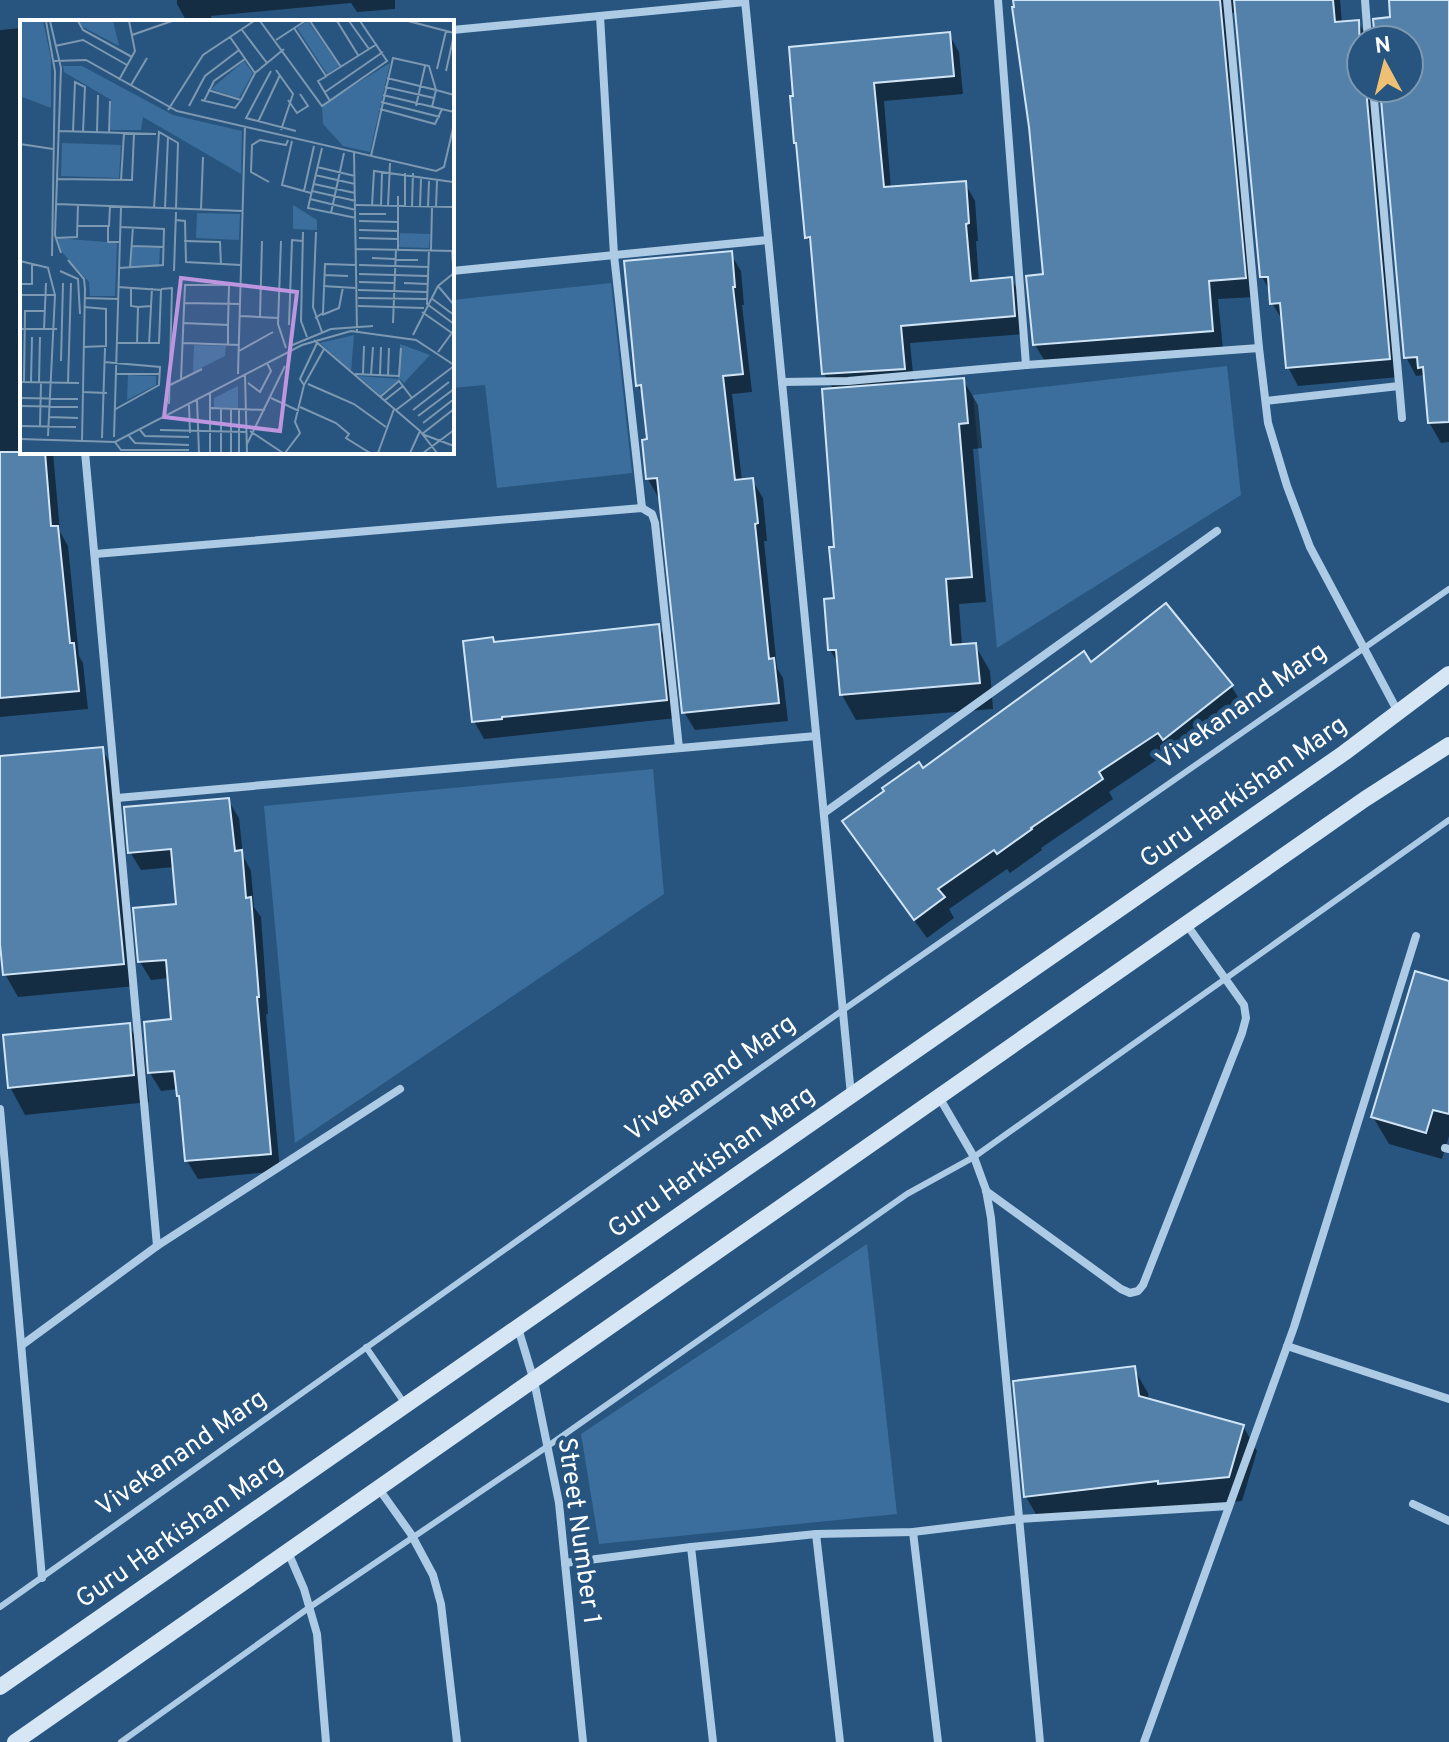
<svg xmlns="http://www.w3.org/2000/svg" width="1449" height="1742" font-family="Overpass,sans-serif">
  <rect width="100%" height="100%" fill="#27557f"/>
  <!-- green -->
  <g fill="#3b6e9c">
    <polygon points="611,283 632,473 497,488 485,385 452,388 452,300"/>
    <polygon points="1227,366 1241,495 997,648 973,395"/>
    <polygon points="653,769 664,894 295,1143 264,806"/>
    <polygon points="867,1244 897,1514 599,1544 581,1434"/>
  </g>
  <!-- shadow -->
  <g fill="#0007">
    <polygon points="177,0 397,0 395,0 395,9 357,12 351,3 211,16 211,21 194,22 187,22 177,4"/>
    <polygon points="1015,0 1340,0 1342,23 1358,22 1369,40 1361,40 1361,88 1409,88 1409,40 1376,40 1392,19 1391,0 1449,0 1449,442 1441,443 1430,424 1426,378 1424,375 1416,376 1406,357 1383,100 1379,101 1376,108 1399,377 1298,386 1288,367 1283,321 1272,303 1272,295 1262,277 1237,12 1232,13 1230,20 1255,297 1218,299 1223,349 1046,363 1035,345 1045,276 1031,127"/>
    <polygon points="21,28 22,452 53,452 60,532 68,546 79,656 83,663 88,709 0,717 0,30"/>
    <polygon points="949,34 959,52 963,94 884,101 891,189 965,183 975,201 978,241 976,241 979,282 1011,279 1022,297 1024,334 910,343 914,384 963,380 978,405 982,448 973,449 986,602 959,604 962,646 975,645 990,671 993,709 856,720 842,695 839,665 830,650 836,600 834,390 824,374 813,247 807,237 799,148 796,142 792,98"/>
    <polygon points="730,253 741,271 744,305 742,305 752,392 732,394 742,481 752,480 763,498 767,541 764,541 777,668 783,678 788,721 695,730 684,712 661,497 658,497 648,479 649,441 644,396 637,385"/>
    <polygon points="658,626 668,644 676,718 484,739 474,721 494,644"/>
    <polygon points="1091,664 1231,686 1243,705 1176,758 1170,751 1109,792 1113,799 1041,848 1042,850 1010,873 1007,869 949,909 954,918 927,938 856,841 845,822 922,770"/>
    <polygon points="102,749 115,772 136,986 18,997 5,974 0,922 0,758"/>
    <polygon points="228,800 239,818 243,856 251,871 254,907 261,917 268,1014 266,1014 280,1171 198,1179 187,1161 182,1101 179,1096 178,1089 161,1091 150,1073 146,1024 174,1021 170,978 151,980 140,962 178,906 174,867 141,870 130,852"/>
    <polygon points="1449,983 1449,1136 1442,1159 1389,1144 1373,1117"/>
    <polygon points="129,1025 144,1053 149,1102 25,1115 10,1087"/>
    <polygon points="1134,1369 1148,1393 1149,1401 1243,1426 1257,1451 1242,1501 1040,1521 1026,1497"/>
  </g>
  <!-- building -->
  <g fill="#5381aa" stroke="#d0e4f5" stroke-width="2">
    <polygon points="1013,0 1220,0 1246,278 1209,281 1213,331 1033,345 1026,276 1043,274 1029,127 1012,7 1014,7"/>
    <polygon points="1234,0 1333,0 1335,22 1359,20 1361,88 1366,88 1390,359 1286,368 1280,303 1270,304 1268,277 1260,277"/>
    <polygon points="1389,0 1449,0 1449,422 1428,423 1423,367 1418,368 1417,357 1404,358 1380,88 1409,88 1409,40 1375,40 1373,19 1390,17"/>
    <polygon points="950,32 954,76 874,83 884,187 966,181 969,223 966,224 971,281 1012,277 1015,316 901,326 905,369 822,374 810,237 805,238 796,143 794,143 790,96 793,96 789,47"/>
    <polygon points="732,251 735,287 733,287 743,374 723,376 735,480 753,478 758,523 755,524 769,659 774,658 779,703 682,713 657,478 646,479 642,440 647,439 641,385 636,386 624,261"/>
    <polygon points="964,378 968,423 959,424 972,577 946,579 951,645 976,643 980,683 840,695 836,650 828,650 824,599 834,598 829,547 834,547 822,389"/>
    <polygon points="0,452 45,452 51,526 58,526 70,643 74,643 79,691 0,698"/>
    <polygon points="1166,603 1233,685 1163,740 1158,733 1099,772 1103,779 1031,828 1032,829 997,854 994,850 938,889 945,897 914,920 842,821 884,791 882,788 919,762 923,768 1084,651 1091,662"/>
    <polygon points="659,624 667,700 502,717 502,719 472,722 463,641 493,637 494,642"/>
    <polygon points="103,747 124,964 3,975 0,944 0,756"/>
    <polygon points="229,798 235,851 242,850 246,898 251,897 259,997 257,997 271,1154 185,1161 179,1096 177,1096 174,1071 148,1073 144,1022 171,1019 166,960 138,962 133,908 176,904 171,849 128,853 124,807"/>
    <polygon points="1415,971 1449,981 1449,1114 1433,1110 1426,1133 1371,1117"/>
    <polygon points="130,1023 134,1075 8,1088 3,1035"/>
    <polygon points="1135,1366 1139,1396 1244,1425 1229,1477 1158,1484 1158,1481 1024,1497 1013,1381"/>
  </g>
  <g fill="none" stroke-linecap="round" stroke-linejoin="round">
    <!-- lane -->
    <g stroke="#adcbe5" stroke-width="6">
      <polyline points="366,1347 405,1404"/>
      <polyline points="0,1607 843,1010 1449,589"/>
      <polyline points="121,1742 310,1607 548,1446 907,1194 974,1157 1449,820"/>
    </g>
    <!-- street -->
    <g stroke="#adcbe5" stroke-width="8">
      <polyline points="745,0 851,1095"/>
      <polyline points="998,0 1026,365"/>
      <polyline points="1227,0 1259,348 1268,423 1287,486 1310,547 1398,712"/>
      <polyline points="1365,0 1368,40"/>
      <polyline points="600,16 614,255 642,508"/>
      <polyline points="452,30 745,2"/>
      <polyline points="1373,88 1402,418"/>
      <polyline points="452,271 768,240"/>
      <polyline points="782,382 848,381 1026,365 1259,348"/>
      <polyline points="1266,401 1399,386"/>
      <polyline points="85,452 157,1246"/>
      <polyline points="95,554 642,508 652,514 655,523 679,748"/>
      <polyline points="117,798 816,736"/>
      <polyline points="824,813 1217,531"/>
      <polyline points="939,1097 974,1157 986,1190 991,1218 1040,1742"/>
      <polyline points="0,1109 42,1578"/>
      <polyline points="1445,1148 1449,1149"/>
      <polyline points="986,1191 1121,1289 1130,1293 1138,1291 1143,1285 1242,1033 1246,1018 1244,1005 1187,925"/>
      <polyline points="518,1328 534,1381 559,1503 583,1742"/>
      <polyline points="22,1345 157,1246 400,1089"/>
      <polyline points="1287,1346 1449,1399"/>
      <polyline points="379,1489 411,1534 433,1575 441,1604 457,1742"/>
      <polyline points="1413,1504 1449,1521"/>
      <polyline points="913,1532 938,1742"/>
      <polyline points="816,1534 840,1742"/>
      <polyline points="691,1547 713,1742"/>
      <polyline points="288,1552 304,1589 317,1634 326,1742"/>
      <polyline points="565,1563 691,1547 816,1534 913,1532 1019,1519 1229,1506"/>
      <polyline points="1144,1742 1294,1327 1416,936"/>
    </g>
    <!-- secondary -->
    <g stroke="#d6e6f5" stroke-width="16">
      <polyline points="0,1687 1344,753 1449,674"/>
      <polyline points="15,1742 1365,799 1449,745"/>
    </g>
  </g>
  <g text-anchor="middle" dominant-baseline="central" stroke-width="8" stroke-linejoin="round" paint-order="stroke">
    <!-- street labels -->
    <g font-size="26" fill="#fff" stroke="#27557f">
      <text transform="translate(1242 707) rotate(-35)">Vivekanand Marg</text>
      <text transform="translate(1244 793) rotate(-35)">Guru Harkishan Marg</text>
      <text transform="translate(711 1079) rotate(-35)">Vivekanand Marg</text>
      <text transform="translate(712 1163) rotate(-35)">Guru Harkishan Marg</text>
      <text transform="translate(182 1454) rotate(-35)">Vivekanand Marg</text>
      <text transform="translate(578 1531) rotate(82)">Street Number 1</text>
      <text transform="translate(180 1533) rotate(-35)">Guru Harkishan Marg</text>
    </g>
  </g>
  <!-- overview -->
  <g transform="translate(20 20)">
    <rect width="434" height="434" fill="#27557f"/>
    <path d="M0 1H23L31 38V88L0 76ZM60 1H93L99 26 61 6ZM288 1 319 46 307 54 277 8ZM224 41 233 53 219 78 191 69ZM370 43 350 132 323 126 303 104 302 85ZM43 46H62L153 95 222 111 221 154 123 97 121 110H90L91 80 44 52ZM42 123 101 125 99 158 41 156ZM273 185 297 200V210L273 209ZM177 193 220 194 219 220 176 218ZM380 213 410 214 409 228 379 227ZM38 218 97 223 95 276H70L69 262 40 230ZM112 227 140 228 139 247 111 246ZM334 315 331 351 300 323ZM380 324 410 335 384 363 380 359 360 375 338 356 378 359ZM174 325 206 326 205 336 173 352ZM108 355 136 356V365L107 380ZM218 366V388L194 387V378Z" fill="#3b6e9c"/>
    <path fill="none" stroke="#7d99b2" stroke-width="2" d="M26 1 35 51 32 236M30 1 41 48 35 215 41 233M58 1 63 10 112 37M240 1 302 86 367 41 340 1M290 1 321 47M317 1 338 35M329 1 349 29M388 1 434 13M274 8 306 56 357 24M222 10 247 43M112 15 152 1M256 20 285 1M35 26 63 20 107 45M34 41 66 40 157 91 416 151 424 147 434 104M417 49 426 11M256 50 273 74 261 110M251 51 226 98 276 111M426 51 434 15M235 53 264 29M307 56 298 61 310 81M367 58 416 70 412 87M99 60 115 31 109 1M111 65 127 38M365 67 414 78M188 70 221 80 235 53 210 17M305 72 363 32M363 75 434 92M181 80 215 88 221 80M268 80 277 93 288 86 280 74M184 81 194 61 225 39M361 82 420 97M169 86 185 56 219 30M396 86 405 46M360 89 415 104 422 89M148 90 183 35 234 1M238 102 260 55M39 111 136 114M53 112 55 62 65 67M63 112 65 66M77 112 78 75M89 113 90 81M272 121 262 165 291 173M0 124 33 129M302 128 288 188 336 198M334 132 337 311M351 136 373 38 409 46 416 70 434 75M297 147 335 156M295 155 335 164M37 159 112 160 114 113M101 160 104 113M249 162 231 152 232 125 240 120 266 125 268 120M294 164 335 173M284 171 294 126M292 171 336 181M290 179 336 190M36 184 223 191M336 185 434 187M352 186 354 151 433 162M361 186 362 152M368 186 370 143M385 186V153M392 187 393 153M400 187 401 159M408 187 409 161M416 187 417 161M134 188 139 112 158 123 156 188M145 188 148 117M181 189 183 137M311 193 324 133M339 194H366M156 200 165 201 166 242 221 245M339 201 378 202M57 206H89L90 186M88 207V222H100M339 210 378 211M283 212 281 301 287 317M296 212 293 287 302 312M35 218 57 217 58 185M339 218 378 219M164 221 200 222 201 245M261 221 258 304 266 328M112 226 143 227M336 229 434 231M378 229V176M409 230 407 284 434 304M411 230 412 187M432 231 434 259M352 238 398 240M48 240 64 259 65 269 62 422M0 241 29 248M339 245 408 247M28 248 35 275 28 416M99 248 143 245 144 209 100 207M110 248 113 207M40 251 58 259 60 294M154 251 156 192M339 254 408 256M304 255 328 256M339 262 374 263M384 263 408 264M0 264H12V244M303 266 335 268M418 266 434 285M111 267V286L118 287 131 286 132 268M141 269 152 268 149 384M338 270 407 272M0 275H36M64 278 98 279M338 278 407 279M411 278 434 295M164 283 220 284M338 286 404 288M402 292 432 313M302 295 319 288 323 267M220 296 258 298M240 297 242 221M295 298 303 293 305 244 336 245M163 303 208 305V324M373 303 376 229M208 305 209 265M269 305 272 220 283 221M0 309H37M24 309 26 263M393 315 418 266 434 253M294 320 400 411 417 433M96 323H139L141 270 98 267M163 323 219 325M117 324 118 287M129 324 131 287M270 326 311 309 353 306M63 327 86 326V289L64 287M219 331 253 312M418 332 434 310M41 341 43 263M84 342 140 347 139 365 94 390M96 354H140M218 354 225 106M335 354 379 356 381 328M343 354 344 326M225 355 227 433M351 355 353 327M360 355 361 327M368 356 369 328M161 359 165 265H221M0 362 59 363M4 362 5 291H25M11 362 12 317M19 362 20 317M48 363 51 263M228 363 240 372 251 351 247 343M288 364 334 384 366 407M150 365 182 349M284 365 280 359 297 323M62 372 87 373M190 373V433M360 377 379 361 392 378M0 378 58 379M251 378 279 391M177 380 179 433M364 381 383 366M169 385 170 413M0 386 58 387M280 387 316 403 329 414 326 418 350 433M191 388 245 390M376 390 434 346M393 390 429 362M398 396 434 369M29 397 58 398M403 403 434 379M0 406 56 407M20 406 21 362M120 410 125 416 169 417M140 410 227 412M230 411 263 433M402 414 434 389M402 414 434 426M109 416 115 423 169 425M94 417 101 187M82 418 85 328M0 419 95 422 282 325 331 311 396 320 434 345M95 422 101 430H169M227 424 265 346M201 433V388M211 433V388M219 433V389M265 433 280 413 275 402 284 365 304 329M358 433 374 389M390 433 400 411M403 433 434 410"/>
    <path fill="#bd96df" fill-opacity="0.15" stroke="#bd96df" stroke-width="4" d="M161 258 277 272 260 411 144 397Z"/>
    <rect width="434" height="434" fill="none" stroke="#fff" stroke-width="4"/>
  </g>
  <!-- north arrow -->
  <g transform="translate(1385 64) rotate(353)"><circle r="38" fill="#27557f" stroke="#7d99b2" stroke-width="2"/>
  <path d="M0-6L14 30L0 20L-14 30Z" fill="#eec073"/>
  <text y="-12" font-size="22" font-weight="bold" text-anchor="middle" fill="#ffffff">N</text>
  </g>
</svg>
